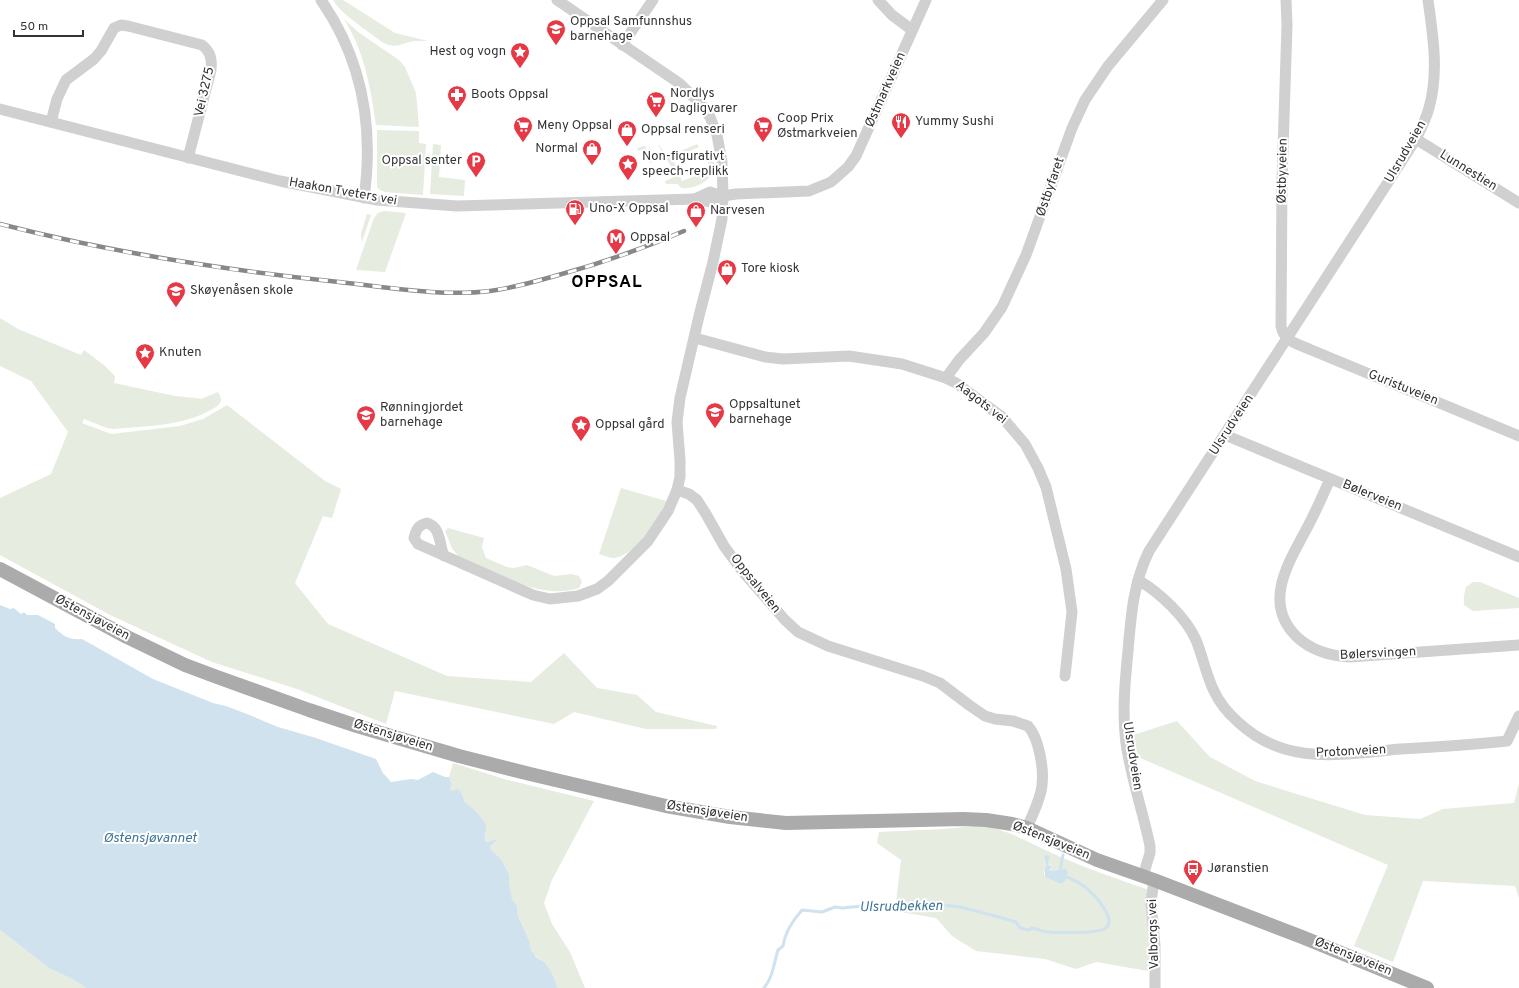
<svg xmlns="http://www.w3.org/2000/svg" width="1519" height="988" font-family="Overpass,sans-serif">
  <rect width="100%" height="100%" fill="#fff"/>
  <!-- green -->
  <g fill="#e6ecdf" fill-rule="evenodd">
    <path d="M333 0H343L395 33 428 41C423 41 419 41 414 41 401 43 397 50 382 42 367 30 343 16 333 0Z"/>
    <path d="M344 19 358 32 399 60 405 67 416 93 419 127 376 125C371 88 364 51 344 19Z"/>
    <polygon points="377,130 419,131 419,143 426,144 423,195 385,192 380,190 377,187"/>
    <polygon points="433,144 441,145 439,177 465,180 464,196 430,194"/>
    <polygon points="697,144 699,147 672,158 676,166 672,168 658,145 659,145 667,157"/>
    <polygon points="645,146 652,162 650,163 642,150 638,151 637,148"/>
    <path d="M712 160 714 162C715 179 697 190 681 188L678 184H666L665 181 679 175 682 181 711 170 708 162Z"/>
    <polygon points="384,211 406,213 385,272 356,270 374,218 378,213"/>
    <polygon points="367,214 371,215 362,242 361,234"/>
    <path d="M0 318 18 329 81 355 84 350 105 366 115 376 114 383 175 396 195 398 201 399 218 392C219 394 221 397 221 400 221 405 214 408 211 410 182 426 146 426 114 429L107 428 84 419 82 423 111 434 180 426 203 419 227 405 325 481 341 489 332 518 323 516 295 583 328 624 447 676 531 682 564 653 597 688 637 695 656 712 717 726 716 729H646L574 712 554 724 395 691 386 724 297 689 212 662 110 615 0 555V498L51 474 68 432 31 381 0 366Z"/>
    <path d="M621 488 666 501C664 506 662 511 660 516 654 528 630 557 614 558 610 558 604 556 599 554Z"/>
    <path d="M448 528 484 538 482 547 486 558 507 567 514 568 527 565 554 576 571 574 579 576 582 582 579 588C540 601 494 572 458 556L452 548 445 531Z"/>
    <polygon points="1473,582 1480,582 1519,598 1519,608 1473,611 1464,605 1464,596 1466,587"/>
    <polygon points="1177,721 1210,757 1255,781 1365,815 1420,819 1443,809 1514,803 1519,783 1519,898 1515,886 1423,881 1393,962 1354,946 1388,865 1138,757 1133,735"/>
    <polygon points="453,763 504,779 594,801 552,880 544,903 552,924 570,952 585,988 558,988 552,973 540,959 533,954 529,944 529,940 518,916 517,906 512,900 509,882 509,874 502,860 490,849 491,846 499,838 488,842 485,841 486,833 477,812 465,802 461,792 453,792 450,789 452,783 449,777"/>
    <path d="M974 826C1006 826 1034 846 1063 858 1091 870 1120 880 1149 890L1154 972 1096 962 1076 969 1045 959 976 951 952 936 936 918 895 911 901 860 877 843 879 832 944 829ZM1044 856 1048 864 1051 865V871L1066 870 1061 884 1045 877 1044 873 1046 867Z"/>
    <polygon points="0,930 49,968 76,981 86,988 0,988"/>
  </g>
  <!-- water -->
  <g fill="#cfe2ee">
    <path d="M0 605 10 609 14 608 21 614 24 612 27 615H38L55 624V628C64 637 70 640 82 639L153 679 213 703 226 706 247 714 278 727 316 738 376 759 383 773 391 782 411 779 418 780 433 772 445 777H449L452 784 450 789 452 791 457 789 461 792 465 802 477 812 486 825 485 841 488 842 499 838 491 846 490 849 502 860 509 874V882L512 899 517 906 518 916 529 940 531 950 536 957 544 962 552 973 558 988H86L76 981 49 968 0 930Z"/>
    <polygon points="1044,855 1049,856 1048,864 1052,867 1050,869 1051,871 1066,869 1068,872 1065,881 1061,884 1045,877 1045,868 1046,866"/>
  </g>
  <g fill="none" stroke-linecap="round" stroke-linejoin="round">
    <!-- stream -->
    <g stroke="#cfe2ee" stroke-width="3">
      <polyline points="1060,871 1063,855"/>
      <path d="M764 988C773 977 774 963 778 950L783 946C785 932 793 920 802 910L822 912 835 907 842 908 862 906 881 908 887 904 919 906 944 905 960 907 999 917 1016 922 1020 928 1028 930 1033 928C1036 929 1039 930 1042 931 1051 933 1100 934 1106 928 1117 919 1094 894 1086 888 1081 883 1073 880 1067 877"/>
    </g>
    <!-- minor -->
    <g stroke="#d0d0d0" stroke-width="11">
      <path d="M321 0C362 59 374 127 364 198"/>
      <polyline points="878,0 892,15 912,30"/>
      <path d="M1286 0 1287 25 1282 181 1281 326C1284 342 1296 343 1309 349L1519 436"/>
      <polyline points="622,45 653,0"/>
      <polyline points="0,109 280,181 377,200 457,206 695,199 711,202 723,196 736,194 809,191 831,182 848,167 856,156 926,0"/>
      <path d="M51 122 57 99 66 80 94 59 101 51 114 28 121 25 128 26 202 45C211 52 212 60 211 70L188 158"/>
      <polyline points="1416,139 1519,203"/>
      <polyline points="695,199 710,192 723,196"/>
      <polyline points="695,338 765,357 783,359 849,356 902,364 946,378 956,383 1002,417 1025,444 1038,468 1046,487 1066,569 1072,612 1065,676"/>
      <polyline points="946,378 959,360 984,333 1002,307 1026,255 1072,128 1085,100 1108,66 1163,0"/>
      <polyline points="1225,435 1519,557"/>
      <path d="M1330 479C1323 495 1316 511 1308 526 1290 561 1261 602 1297 637 1312 651 1330 656 1350 657L1519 645"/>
      <path d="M677 490 689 494 697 500 706 514 724 546 743 572 785 620 798 632 828 646 923 676 940 683 969 705 985 716 995 719 1013 721 1028 726C1039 738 1044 769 1042 785 1041 799 1032 815 1027 828"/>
      <path d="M444 556C439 544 441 527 427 523 418 525 416 530 414 538L418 544 533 595 550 599 578 596 597 589 608 581 648 541 668 511 677 490 680 477V460L677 422 680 398 699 316 713 262 722 219 723 196 722 162 717 135 710 117 701 104 679 83 557 0"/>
      <path d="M1138 580C1159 592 1186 617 1196 640 1203 657 1206 675 1214 691 1219 702 1229 714 1238 722 1286 767 1342 754 1401 749 1436 747 1471 745 1507 741L1519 716"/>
      <path d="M1143 876 1150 853V846C1143 812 1131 778 1126 743 1122 713 1125 681 1128 651 1131 616 1133 584 1149 551L1416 139C1421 129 1426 119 1429 108 1439 72 1433 36 1428 0"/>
      <polyline points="1154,880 1151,903 1155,946 1155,988"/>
    </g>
    <!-- major -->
    <polyline stroke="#ababab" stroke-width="14" points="0,569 127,637 185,665 217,677 309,710 357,726 459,756 530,774 666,806 730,817 786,823 963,819 986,820 1012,824 1027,828 1097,860 1154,880 1302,937 1427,988"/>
    <defs>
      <path id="rail" d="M0 224C112 253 225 270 339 282 387 287 442 297 490 291 512 288 534 282 555 276 599 264 642 249 684 231"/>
    </defs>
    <!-- rail casing -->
    <use href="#rail" stroke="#888" stroke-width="4.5"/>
    <!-- rail -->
    <use href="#rail" stroke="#fff" stroke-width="3" stroke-dasharray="9" stroke-linecap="butt"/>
  </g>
  <!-- icons -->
  <defs>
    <symbol id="school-pin" viewBox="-11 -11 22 30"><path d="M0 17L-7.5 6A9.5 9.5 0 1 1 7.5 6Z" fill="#e63946" stroke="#fff"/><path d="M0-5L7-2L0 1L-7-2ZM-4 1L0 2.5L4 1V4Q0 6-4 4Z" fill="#fff"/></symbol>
    <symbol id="sight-pin" viewBox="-11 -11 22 30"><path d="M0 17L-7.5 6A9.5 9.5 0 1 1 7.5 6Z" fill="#e63946" stroke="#fff"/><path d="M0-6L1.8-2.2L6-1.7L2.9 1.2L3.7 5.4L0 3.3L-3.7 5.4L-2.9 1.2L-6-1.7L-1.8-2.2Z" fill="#fff"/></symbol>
    <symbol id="pharmacy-pin" viewBox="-11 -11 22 30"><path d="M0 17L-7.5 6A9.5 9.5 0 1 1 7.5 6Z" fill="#e63946" stroke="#fff"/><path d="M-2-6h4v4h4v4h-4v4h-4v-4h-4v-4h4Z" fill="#fff"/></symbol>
    <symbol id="supermarket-pin" viewBox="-11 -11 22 30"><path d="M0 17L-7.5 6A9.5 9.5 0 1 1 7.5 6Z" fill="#e63946" stroke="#fff"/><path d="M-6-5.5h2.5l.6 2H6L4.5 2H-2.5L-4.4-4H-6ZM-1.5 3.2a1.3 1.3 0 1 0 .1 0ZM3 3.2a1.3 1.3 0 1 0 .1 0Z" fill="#fff"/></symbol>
    <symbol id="restaurant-pin" viewBox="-11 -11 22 30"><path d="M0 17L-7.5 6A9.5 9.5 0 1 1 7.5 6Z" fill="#e63946" stroke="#fff"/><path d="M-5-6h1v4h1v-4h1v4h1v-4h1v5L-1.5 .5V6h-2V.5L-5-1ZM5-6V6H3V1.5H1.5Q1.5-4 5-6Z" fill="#fff"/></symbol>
    <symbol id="shop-pin" viewBox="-11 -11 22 30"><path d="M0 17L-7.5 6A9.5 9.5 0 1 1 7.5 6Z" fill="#e63946" stroke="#fff"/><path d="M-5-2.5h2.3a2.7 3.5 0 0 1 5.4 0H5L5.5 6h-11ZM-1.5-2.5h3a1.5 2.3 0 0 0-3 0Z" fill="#fff"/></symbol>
    <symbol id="parking-pin" viewBox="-11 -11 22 30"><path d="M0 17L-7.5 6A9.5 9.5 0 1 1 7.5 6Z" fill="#e63946" stroke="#fff"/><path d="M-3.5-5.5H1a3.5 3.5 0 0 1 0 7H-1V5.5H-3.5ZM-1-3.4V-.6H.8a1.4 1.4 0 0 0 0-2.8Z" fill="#fff"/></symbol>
    <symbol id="fuel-pin" viewBox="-11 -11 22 30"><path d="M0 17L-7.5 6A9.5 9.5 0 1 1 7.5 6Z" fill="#e63946" stroke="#fff"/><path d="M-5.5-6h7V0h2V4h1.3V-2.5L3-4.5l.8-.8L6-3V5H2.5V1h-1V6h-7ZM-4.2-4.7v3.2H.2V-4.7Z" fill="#fff"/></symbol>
    <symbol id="metro-pin" viewBox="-11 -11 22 30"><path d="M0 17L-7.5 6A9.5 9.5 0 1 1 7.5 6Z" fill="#e63946" stroke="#fff"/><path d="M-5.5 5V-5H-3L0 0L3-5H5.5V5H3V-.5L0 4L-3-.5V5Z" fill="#fff"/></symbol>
    <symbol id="bus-pin" viewBox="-11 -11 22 30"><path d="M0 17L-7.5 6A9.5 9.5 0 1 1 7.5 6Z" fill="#e63946" stroke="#fff"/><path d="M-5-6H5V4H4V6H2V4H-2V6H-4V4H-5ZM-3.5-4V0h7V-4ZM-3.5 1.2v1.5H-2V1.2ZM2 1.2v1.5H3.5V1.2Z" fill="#fff"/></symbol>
  </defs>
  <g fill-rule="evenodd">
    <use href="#school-pin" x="545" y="18" width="22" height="30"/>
    <use href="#sight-pin" x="509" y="41" width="22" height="30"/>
    <use href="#pharmacy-pin" x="446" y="84" width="22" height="30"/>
    <use href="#supermarket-pin" x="645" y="90" width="22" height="30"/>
    <use href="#restaurant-pin" x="890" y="111" width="22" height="30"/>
    <use href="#supermarket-pin" x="512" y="115" width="22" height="30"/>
    <use href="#supermarket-pin" x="752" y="115" width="22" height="30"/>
    <use href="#shop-pin" x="616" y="119" width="22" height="30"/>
    <use href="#shop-pin" x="581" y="138" width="22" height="30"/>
    <use href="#parking-pin" x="465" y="150" width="22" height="30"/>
    <use href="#sight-pin" x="617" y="153" width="22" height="30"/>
    <use href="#fuel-pin" x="564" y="198" width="22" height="30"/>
    <use href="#shop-pin" x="685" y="200" width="22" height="30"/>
    <use href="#metro-pin" x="605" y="227" width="22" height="30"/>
    <use href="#shop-pin" x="716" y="258" width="22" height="30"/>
    <use href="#school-pin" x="165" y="280" width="22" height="30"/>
    <use href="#sight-pin" x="134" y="342" width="22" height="30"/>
    <use href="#school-pin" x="704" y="401" width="22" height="30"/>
    <use href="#school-pin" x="355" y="404" width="22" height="30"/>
    <use href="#sight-pin" x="570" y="414" width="22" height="30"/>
    <use href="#bus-pin" x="1182" y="858" width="22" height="30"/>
  </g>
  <g text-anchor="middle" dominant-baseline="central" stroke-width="4" stroke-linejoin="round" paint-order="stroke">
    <!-- poi labels -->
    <g font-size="13" fill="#333" stroke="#fff" text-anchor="start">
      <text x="570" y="22">Oppsal Samfunnshus<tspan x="570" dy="15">barnehage</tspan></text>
      <text x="506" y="52" text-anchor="end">Hest og vogn</text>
      <text x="670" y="94">Nordlys<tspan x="670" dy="15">Dagligvarer</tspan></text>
      <text x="471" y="95">Boots Oppsal</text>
      <text x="777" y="119">Coop Prix<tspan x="777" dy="15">Østmarkveien</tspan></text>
      <text x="915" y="122">Yummy Sushi</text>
      <text x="537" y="126">Meny Oppsal</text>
      <text x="641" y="130">Oppsal renseri</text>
      <text x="578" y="149" text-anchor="end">Normal</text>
      <text x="642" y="157">Non-figurativt<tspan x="642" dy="15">speech-replikk</tspan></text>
      <text x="462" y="161" text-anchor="end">Oppsal senter</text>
      <text x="589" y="209">Uno-X Oppsal</text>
      <text x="710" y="211">Narvesen</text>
      <text x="630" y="238">Oppsal</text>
      <text x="741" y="269">Tore kiosk</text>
      <text x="190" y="291">Skøyenåsen skole</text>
      <text x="159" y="353">Knuten</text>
      <text x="729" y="405">Oppsaltunet<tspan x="729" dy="15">barnehage</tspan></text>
      <text x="380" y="408">Rønningjordet<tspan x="380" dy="15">barnehage</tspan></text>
      <text x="595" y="425">Oppsal gård</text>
      <text x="1207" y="869">Jøranstien</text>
    </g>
    <!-- street labels -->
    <g font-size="13" fill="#333" stroke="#fff">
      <text transform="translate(886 90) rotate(-66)">Østmarkveien</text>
      <text transform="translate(205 92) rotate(-77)">Vei 3275</text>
      <text transform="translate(1406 152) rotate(-60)">Ulsrudveien</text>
      <text transform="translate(1283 171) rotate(-89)">Østbyveien</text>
      <text transform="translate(1468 171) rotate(32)">Lunnestien</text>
      <text transform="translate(1051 187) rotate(-71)">Østbyfaret</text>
      <text transform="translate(343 192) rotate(10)">Haakon Tveters vei</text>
      <text transform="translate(1403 388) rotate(22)">Guristuveien</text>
      <text transform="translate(981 403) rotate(38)">Aagots vei</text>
      <text transform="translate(1232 425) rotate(-57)">Ulsrudveien</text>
      <text transform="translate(1372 496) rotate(22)">Bølerveien</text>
      <text transform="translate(755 584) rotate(51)">Oppsalveien</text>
      <text transform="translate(92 618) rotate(28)">Østensjøveien</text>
      <text transform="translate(1378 654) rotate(-3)">Bølersvingen</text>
      <text transform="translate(393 736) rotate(17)">Østensjøveien</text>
      <text transform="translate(1351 752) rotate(-3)">Protonveien</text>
      <text transform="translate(1132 756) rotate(81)">Ulsrudveien</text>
      <text transform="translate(707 812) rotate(9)">Østensjøveien</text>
      <text transform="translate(1051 841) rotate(22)">Østensjøveien</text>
      <text transform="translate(1154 934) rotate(-92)">Valborgs vei</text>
      <text transform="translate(1353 957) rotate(22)">Østensjøveien</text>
    </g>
    <!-- water labels -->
    <g font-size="14" font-style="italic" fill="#3f7597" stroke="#fff">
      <text x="150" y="838">Østensjøvannet</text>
      <text transform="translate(901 907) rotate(-1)">Ulsrudbekken</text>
    </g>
    <!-- district labels -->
    <g font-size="17" font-weight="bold" letter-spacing="1" fill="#000" stroke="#fff">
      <text x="607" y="283">OPPSAL</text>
    </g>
  </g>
  <!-- scale -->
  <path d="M14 30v6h69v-6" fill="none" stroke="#333333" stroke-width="2"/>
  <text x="20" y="30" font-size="12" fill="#333333" stroke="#ffffff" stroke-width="3" paint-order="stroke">50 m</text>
</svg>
